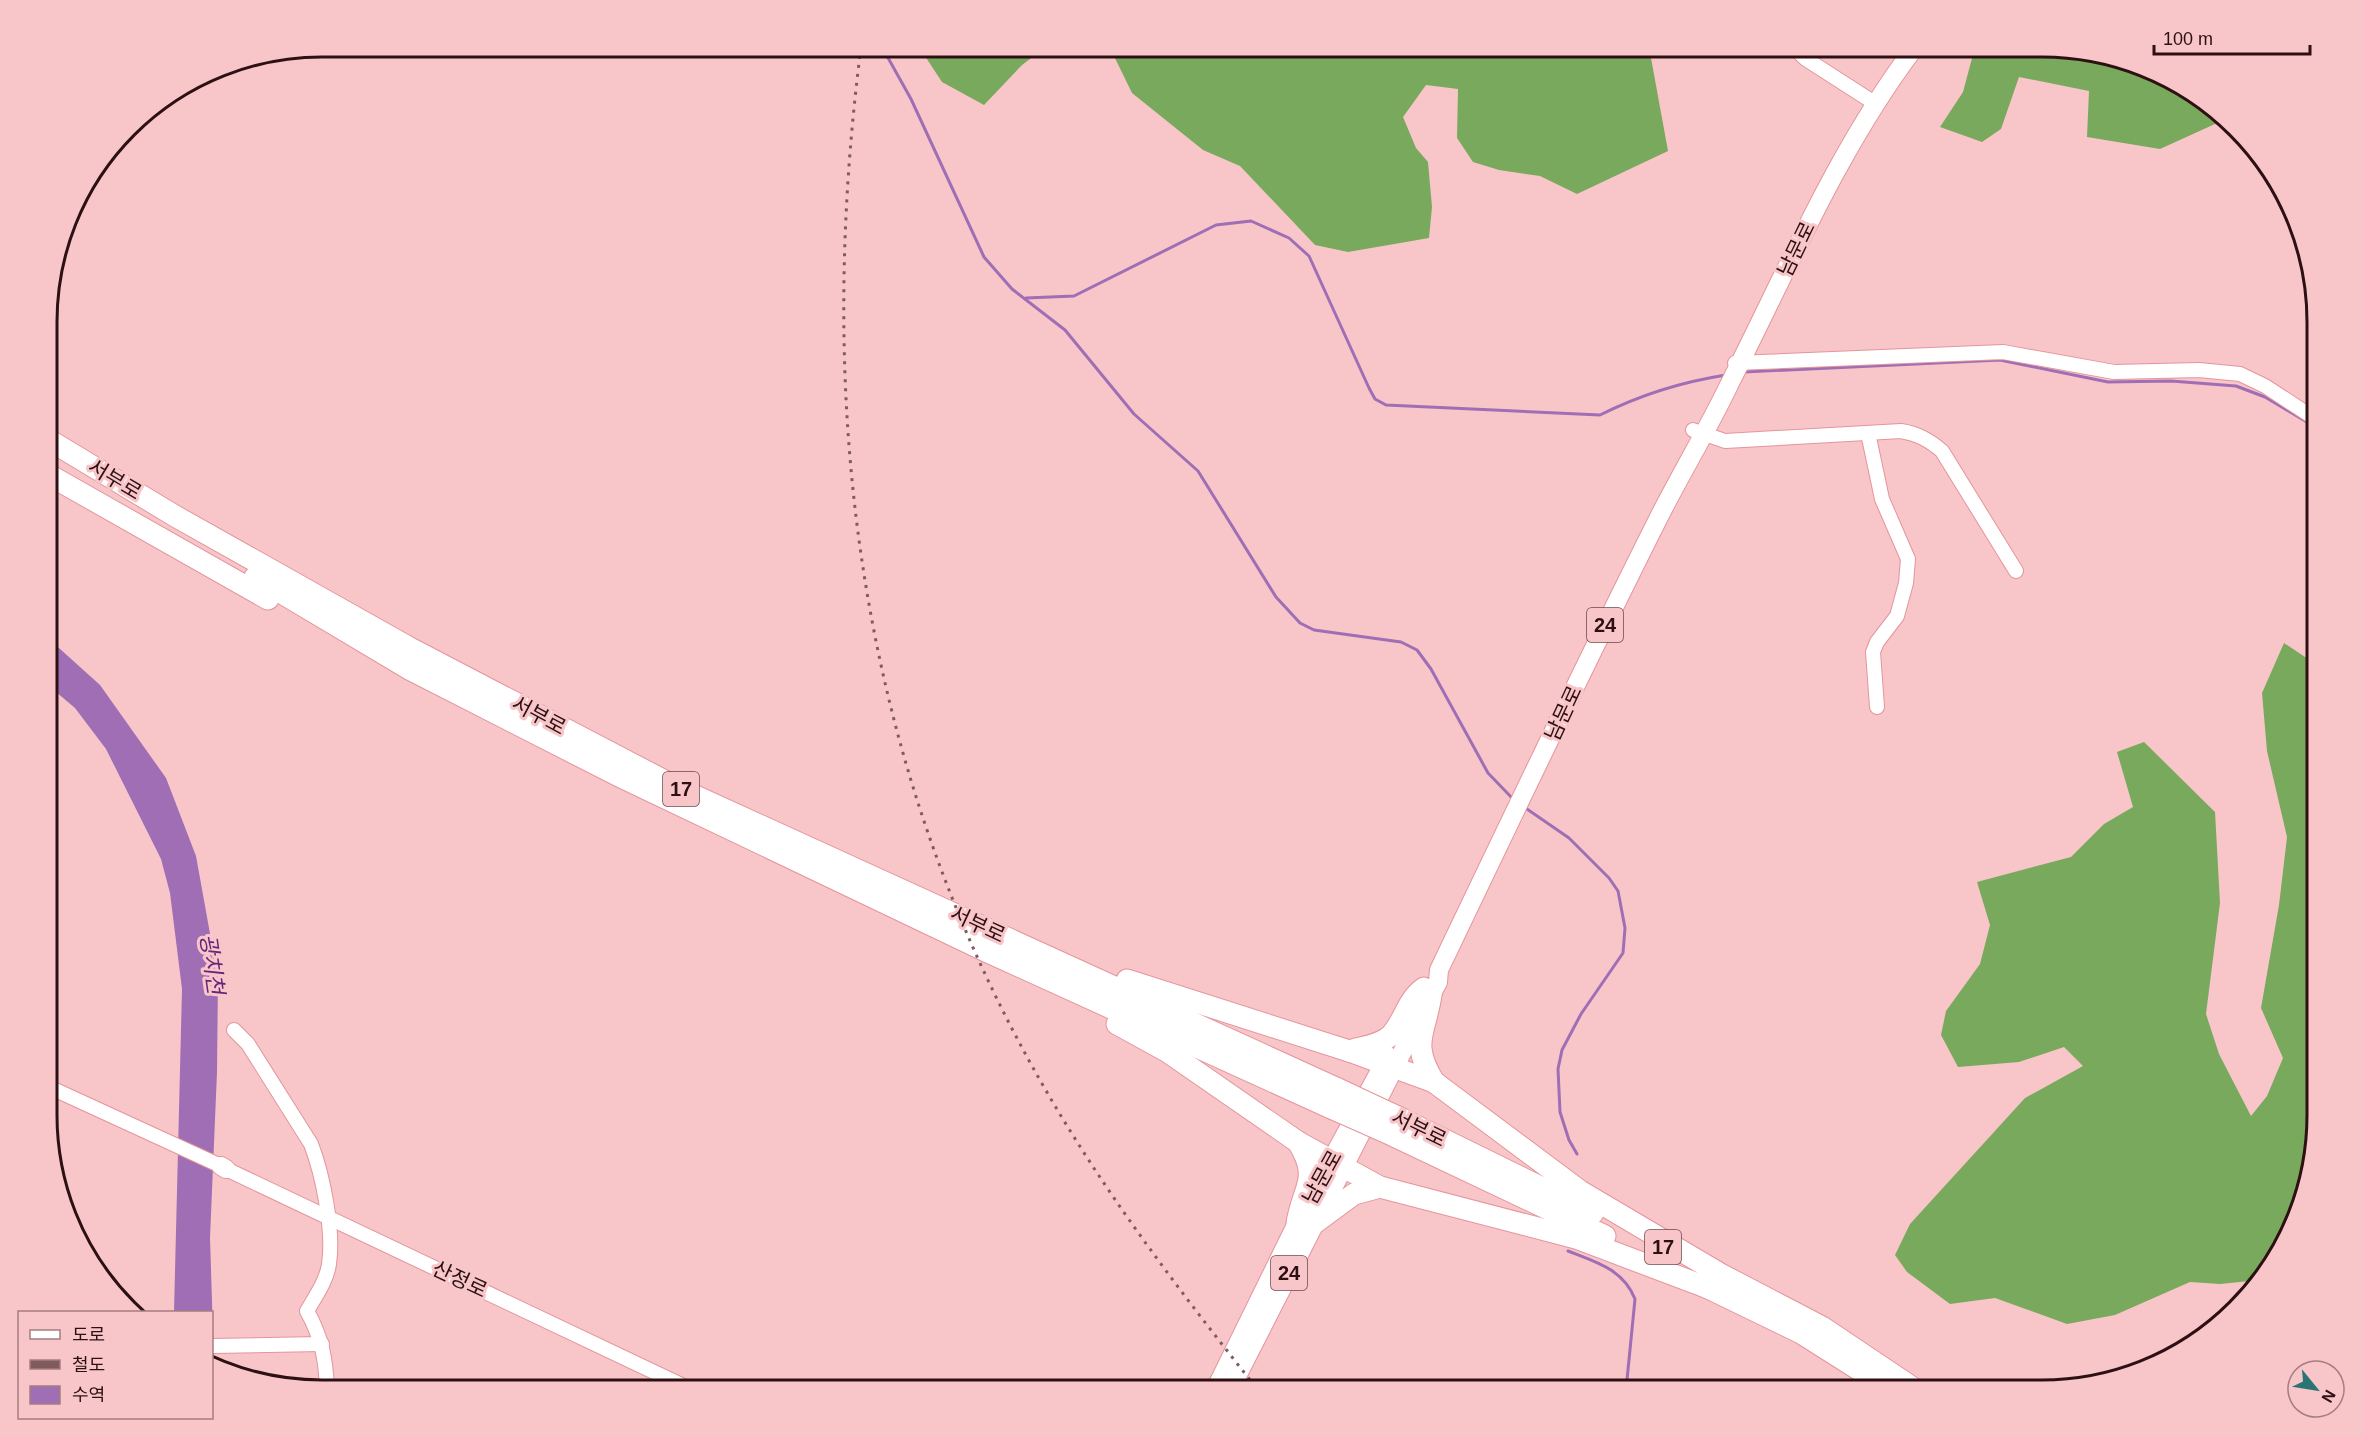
<svg xmlns="http://www.w3.org/2000/svg" width="2364" height="1437" font-family="Arial,'Noto Sans KR',sans-serif">
  <rect width="100%" height="100%" fill="#f8c6c9"/>
  <!-- forest -->
  <g fill="#79a95d">
    <polygon points="919,47 1046,47 1022,65 984,105 942,82"/>
    <polygon points="1114,47 1649,47 1668,151 1577,194 1540,176 1499,170 1473,162 1457,138 1458,89 1426,85 1403,117 1416,148 1428,162 1432,207 1429,238 1348,252 1315,245 1240,166 1203,150 1132,93 1112,52"/>
    <path d="M1975 47C2047 46 2113 48 2179 83 2199 94 2220 113 2237 127L2215 124 2160 149 2087 137 2089 91 2019 77 2001 129 1982 142 1940 127 1963 92Z"/>
    <polygon points="2284,643 2317,665 2317,1133 2280,1253 2260,1280 2220,1284 2190,1282 2115,1315 2067,1324 1995,1298 1950,1304 1907,1272 1895,1255 1910,1224 2025,1098 2083,1066 2064,1047 2019,1062 1958,1067 1941,1035 1946,1011 1980,964 1990,925 1977,882 2071,857 2104,824 2133,807 2117,752 2144,742 2215,812 2220,903 2206,1014 2219,1054 2251,1116 2267,1096 2283,1058 2261,1008 2279,905 2287,837 2267,751 2262,693"/>
  </g>
  <!-- water -->
  <polygon fill="#9f6eb5" points="49,639 100,685 166,778 196,856 218,978 217,1072 210,1238 214,1366 212,1365 212,1312 174,1312 182,989 170,893 161,859 106,749 75,708 49,686"/>
  <g fill="none" stroke-linecap="round" stroke-linejoin="round">
    <!-- stream -->
    <g stroke="#9f6eb5" stroke-width="3">
      <polyline points="882,47 911,99 984,257 1012,289 1065,330 1134,414 1198,471 1276,597 1300,623 1314,630 1401,642 1417,650 1431,669 1488,773 1514,800"/>
      <path d="M1026 298 1074 296 1216 225 1251 221 1289 238 1309 256 1369 388 1375 399 1386 405 1600 415C1640 395 1681 382 1726 375"/>
      <polyline points="1744,372 2000,360 2108,382 2171,381 2236,386 2265,397 2317,428"/>
      <polyline points="1524,807 1569,838 1609,878 1618,891 1625,928 1623,953 1581,1014 1562,1050 1558,1069 1560,1112 1569,1140 1577,1154"/>
      <path d="M1568 1251C1596 1262 1623 1269 1635 1299L1626 1390"/>
    </g>
    <defs>
      <g id="minor">
        <polyline points="1793,47 1806,59 1876,104"/>
        <polyline points="1735,363 2003,352 2114,372 2199,370 2240,374 2265,386 2317,420"/>
        <path d="M1693 430 1725 441 1901 431C1918 434 1929 440 1942 451L2016 571"/>
        <polyline points="1868,433 1882,499 1908,559 1906,583 1897,616 1877,642 1873,652 1877,707"/>
        <path d="M234 1030 248 1044 311 1144C323 1175 334 1231 329 1264 327 1280 315 1297 307 1311 322 1338 326 1360 327 1390"/>
        <polyline points="49,1087 221,1166"/>
        <polyline points="226,1169 692,1390"/>
        <polyline points="212,1346 322,1344"/>
      </g>
      <g id="major">
        <polyline points="221,1166 226,1169"/>
        <polyline points="1215,1390 1297,1223 1388,1056"/>
        <path d="M1230 1390 1438 982 1439 970C1511 819 1583 668 1658 519 1681 473 1707 431 1729 385 1787 271 1837 150 1915 47"/>
      </g>
      <g id="highway">
        <polyline points="49,440 175,516 408,647 680,789 1338,1089"/>
        <polyline points="49,475 268,599"/>
        <polyline points="255,577 411,670 617,775 988,952 1331,1108"/>
        <polyline points="1127,980 1349,1051 1434,1082 1580,1191 1717,1272"/>
        <path d="M1431 995C1425 1035 1410 1042 1434 1082"/>
        <polyline points="1117,1024 1168,1052 1298,1142 1380,1187 1576,1238 1711,1289"/>
        <path d="M1349 1051C1362 1047 1382 1045 1392 1034 1405 1019 1407 1000 1424 988"/>
        <polyline points="1402,1119 1593,1213"/>
        <polyline points="1392,1135 1605,1236"/>
        <polyline points="1316,1222 1354,1194 1380,1187"/>
        <path d="M1297 1223C1303 1186 1321 1180 1298 1142"/>
        <polyline points="1705,1266 1822,1327 1916,1390"/>
        <polyline points="1700,1284 1801,1333 1891,1390"/>
      </g>
    </defs>
    <!-- minor casing -->
    <use href="#minor" stroke="#e4959b" stroke-width="16"/>
    <!-- major casing -->
    <use href="#major" stroke="#e4959b" stroke-width="20"/>
    <!-- highway casing -->
    <use href="#highway" stroke="#e4959b" stroke-width="23"/>
    <!-- minor -->
    <use href="#minor" stroke="#fff" stroke-width="14"/>
    <!-- major -->
    <use href="#major" stroke="#fff" stroke-width="18"/>
    <!-- highway -->
    <use href="#highway" stroke="#fff" stroke-width="21"/>
    <!-- rail -->
    <path stroke="#805b5e" stroke-width="3" stroke-dasharray="3 6" stroke-linecap="butt" d="M861 47C814 413 859 771 1048 1094 1109 1199 1182 1294 1258 1390"/>
    <defs>
      <g id="highway-bridge">
        <polyline points="1338,1089 1402,1119"/>
        <polyline points="1331,1108 1392,1135"/>
      </g>
    </defs>
    <!-- highway-bridge casing -->
    <use href="#highway-bridge" stroke="#e4959b" stroke-width="23" stroke-linecap="butt"/>
    <!-- highway-bridge -->
    <use href="#highway-bridge" stroke="#fff" stroke-width="21"/>
  </g>
  <g text-anchor="middle" dominant-baseline="central" stroke-width="6" stroke-linejoin="round" paint-order="stroke">
    <!-- shield labels -->
    <g fill="#f8c6c9" stroke="#69474a" stroke-width="1.5">
      <rect x="1587" y="608" width="36" height="34" rx="4.5"/>
      <rect x="663" y="772" width="36" height="34" rx="4.5"/>
      <rect x="1645" y="1230" width="36" height="34" rx="4.5"/>
      <rect x="1271" y="1256" width="36" height="34" rx="4.5"/>
    </g>
    <g font-size="20" font-weight="bold" fill="#2c1013">
      <text x="1605" y="625">24</text>
      <text x="681" y="789">17</text>
      <text x="1663" y="1247">17</text>
      <text x="1289" y="1273">24</text>
    </g>
    <!-- street labels -->
    <g font-size="21" fill="#2c1013" stroke="#f8c6c9">
      <text transform="translate(1796 249) rotate(-64)">남문로</text>
      <text transform="translate(115 479) rotate(31)">서부로</text>
      <text transform="translate(1563 713) rotate(-65)">남문로</text>
      <text transform="translate(539 715) rotate(28)">서부로</text>
      <text transform="translate(978 924) rotate(25)">서부로</text>
      <text transform="translate(1419 1128) rotate(26)">서부로</text>
      <text transform="translate(1322 1177) rotate(-61)">남문로</text>
      <text transform="translate(460 1279) rotate(25)">산정로</text>
    </g>
    <!-- water labels -->
    <g font-size="22" font-style="italic" fill="#64267c" stroke="#f8c6c9">
      <text transform="translate(212 964) rotate(82)">광치천</text>
    </g>
  </g>
  <!-- crop -->
  <path d="M0 0H2364V1437H0ZM322 57H2042A265 265 0 0 1 2307 322V1115A265 265 0 0 1 2042 1380H322A265 265 0 0 1 57 1115V322A265 265 0 0 1 322 57Z" fill="#f8c6c9" fill-rule="evenodd"/>
  <path fill="none" stroke="#2c1013" stroke-width="3" d="M322 57H2042A265 265 0 0 1 2307 322V1115A265 265 0 0 1 2042 1380H322A265 265 0 0 1 57 1115V322A265 265 0 0 1 322 57Z"/>
  <!-- legend -->
  <rect x="18" y="1311" width="195" height="108" fill="#f8c6c9" stroke="#a67d80" stroke-width="1.5"/>
  <rect x="30" y="1330" width="30" height="9" fill="#ffffff" stroke="#a67d80" stroke-width="1.5"/>
  <text x="72" y="1341" font-size="18" fill="#2c1013">도로</text>
  <rect x="30" y="1360" width="30" height="9" fill="#805b5e" stroke="#a67d80" stroke-width="1.5"/>
  <text x="72" y="1371" font-size="18" fill="#2c1013">철도</text>
  <rect x="30" y="1386" width="30" height="18" fill="#9f6eb5" stroke="#a67d80" stroke-width="1.5"/>
  <text x="72" y="1401" font-size="18" fill="#2c1013">수역</text>
  <!-- north arrow -->
  <g transform="translate(2316 1389) rotate(120)"><circle r="28" fill="#f8c6c9" stroke="#a67d80" stroke-width="1.5"/>
  <path d="M0-4.5L10 22L0 15L-10 22Z" fill="#2a7474"/>
  <text y="-9" font-size="16" font-weight="bold" text-anchor="middle" fill="#2c1013">N</text>
  </g>
  <!-- scale -->
  <path d="M2154 45v9h156v-9" fill="none" stroke="#2c1013" stroke-width="3"/>
  <text x="2163" y="45" font-size="18" fill="#2c1013" stroke="#f8c6c9" stroke-width="4.5" paint-order="stroke">100 m</text>
</svg>
